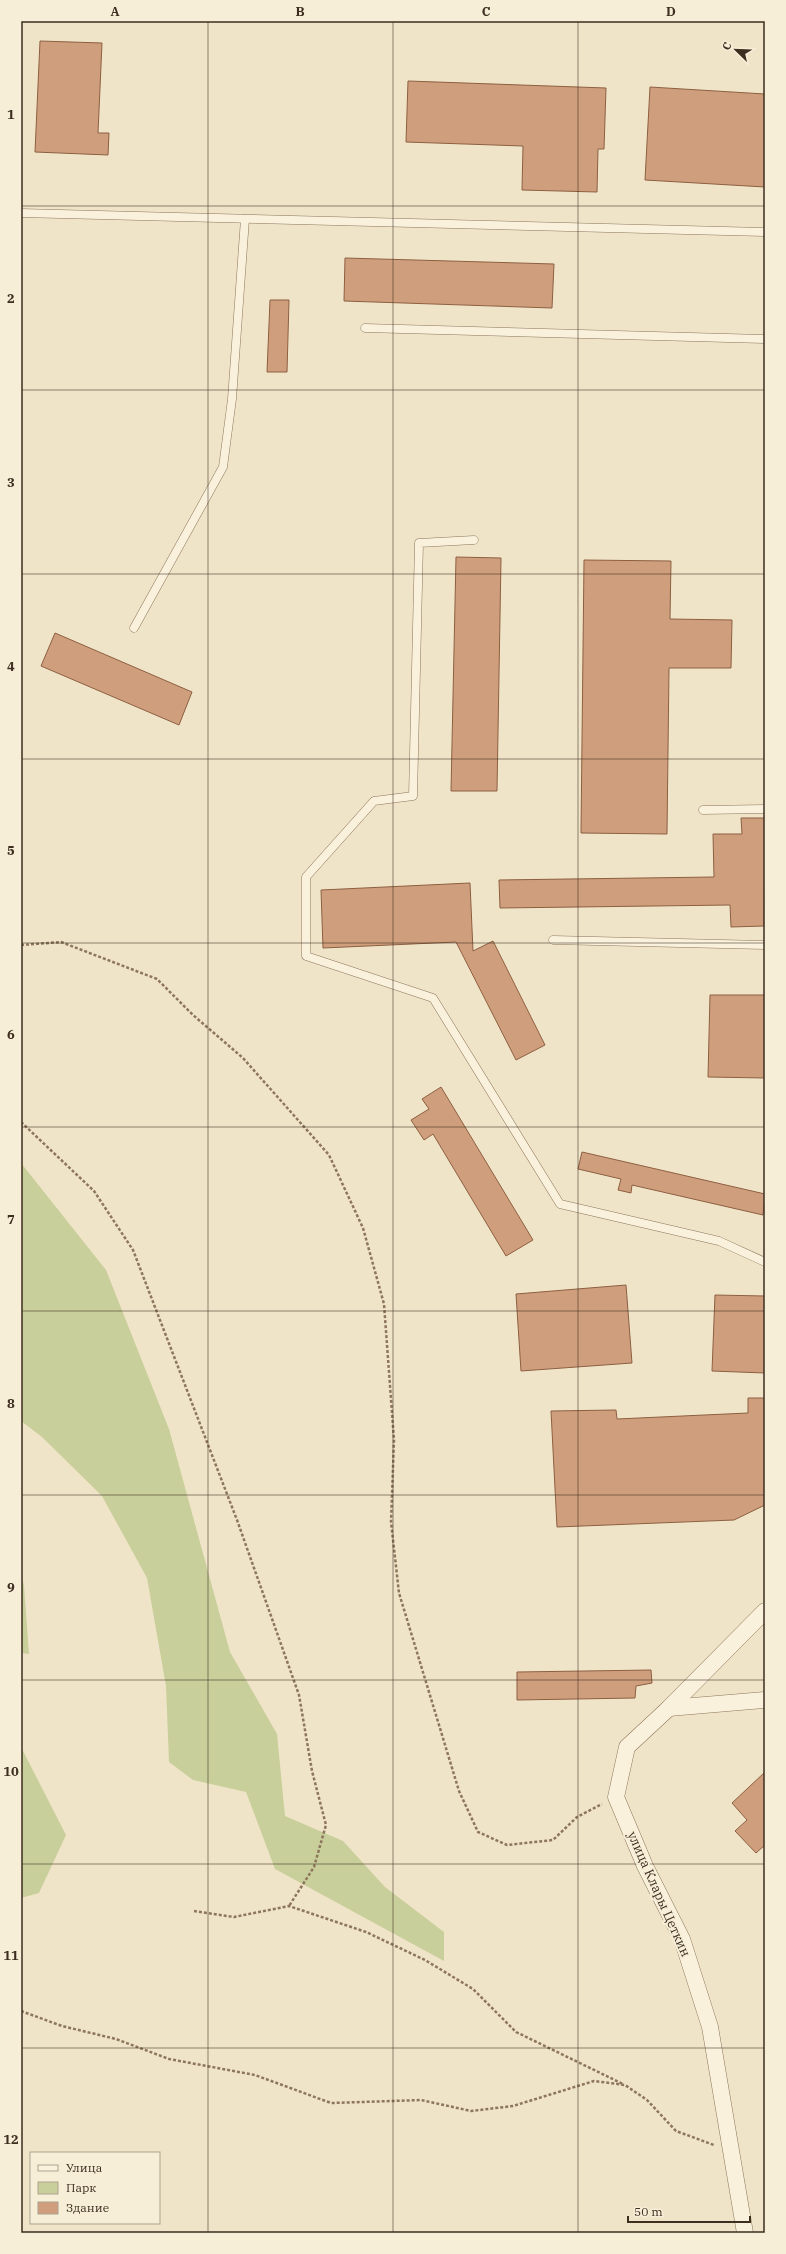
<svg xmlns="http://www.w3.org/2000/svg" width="786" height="2254" font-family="'IBM Plex Serif',serif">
  <rect width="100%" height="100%" fill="#f0e4c8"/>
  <!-- green -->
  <g fill="#c9cf9b">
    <polygon points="21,1163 106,1270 169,1429 230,1652 277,1734 285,1816 343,1841 385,1887 444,1932 444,1961 275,1869 246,1792 193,1780 169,1762 166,1686 147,1578 102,1496 42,1437 21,1421"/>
    <polygon points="21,1571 24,1586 29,1654 21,1653"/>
    <polygon points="21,1747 66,1835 39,1893 21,1898"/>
  </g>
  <!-- building -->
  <g fill="#cf9f7d" stroke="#8d5f41">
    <polygon points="40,41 102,43 98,133 109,133 108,155 35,152"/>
    <polygon points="408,81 606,88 604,149 598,149 597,192 522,190 523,146 406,142"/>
    <polygon points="650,87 765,94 765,187 645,180"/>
    <polygon points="345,258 554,264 552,308 344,301"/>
    <polygon points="270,300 289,300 287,372 267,372"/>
    <polygon points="456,557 501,558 497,791 451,791"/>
    <polygon points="584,560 671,561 670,619 732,620 731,668 669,668 667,834 581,833"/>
    <polygon points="55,633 192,692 179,725 41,666"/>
    <polygon points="741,818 765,818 764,926 731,927 730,905 500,908 499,880 714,877 713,834 742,834"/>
    <polygon points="470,883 473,951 493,941 545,1045 516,1060 456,942 323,948 321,890"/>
    <polygon points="710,995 765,995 765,1078 708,1077"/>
    <polygon points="441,1087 533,1240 506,1256 433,1134 424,1140 411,1120 429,1109 422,1099"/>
    <polygon points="582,1152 765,1194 763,1215 632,1185 631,1193 618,1190 621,1179 578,1169"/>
    <polygon points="626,1285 632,1363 521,1371 516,1294"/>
    <polygon points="715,1295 765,1296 765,1373 712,1371"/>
    <polygon points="748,1398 765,1398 765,1505 734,1520 557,1527 551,1411 616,1410 617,1419 748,1413"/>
    <polygon points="651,1670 652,1683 636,1686 635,1698 517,1700 517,1672"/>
    <polygon points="765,1772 765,1845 756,1853 735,1831 747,1820 732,1803"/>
  </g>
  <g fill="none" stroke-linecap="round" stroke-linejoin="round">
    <defs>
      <g id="lane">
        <polyline points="21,213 765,232"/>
        <polyline points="365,328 765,339"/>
        <polyline points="474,540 419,543 413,796 374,801 306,877 306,956 433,998 560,1204 719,1241 765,1262"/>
        <polyline points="134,628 223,467 232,399 245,219"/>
        <polyline points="703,810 765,809"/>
        <polyline points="553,940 765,945"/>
      </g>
      <g id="street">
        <polyline points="669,1708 765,1700"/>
        <polyline points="745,2233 710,2027 682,1939 645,1866 616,1797 627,1747 669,1708 765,1611"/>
      </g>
    </defs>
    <!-- lane casing -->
    <use href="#lane" stroke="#8d765c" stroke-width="9"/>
    <!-- street casing -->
    <use href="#street" stroke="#8d765c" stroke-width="17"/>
    <!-- path -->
    <g stroke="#8d765c" stroke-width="2.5" stroke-dasharray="3 2" stroke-linecap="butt">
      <polyline points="21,945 61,942 157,979 193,1015 243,1058 329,1155 363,1228 384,1304 394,1440 391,1522 399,1593 459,1791 478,1832 507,1845 553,1840 577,1817 602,1804"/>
      <polyline points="21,1122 94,1191 133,1250 237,1520 299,1695 312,1771 326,1825 314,1867 289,1906"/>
      <polyline points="194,1911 234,1917 289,1906 366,1932 425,1960 473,1989 516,2032 623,2084"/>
      <polyline points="21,2011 62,2026 116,2039 169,2059 255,2075 331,2103 421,2100 471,2111 513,2106 594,2081 625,2085 647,2100 676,2131 714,2145"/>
    </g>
    <!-- lane -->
    <use href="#lane" stroke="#faf1dc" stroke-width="8"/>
    <!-- street -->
    <use href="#street" stroke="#faf1dc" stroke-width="16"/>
  </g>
  <!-- grid -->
  <path fill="none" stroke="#3d2e20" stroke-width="1" stroke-opacity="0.55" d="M208 21V2233M393 21V2233M578 21V2233M21 206H765M21 390H765M21 574H765M21 759H765M21 943H765M21 1127H765M21 1311H765M21 1495H765M21 1680H765M21 1864H765M21 2048H765"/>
  <g text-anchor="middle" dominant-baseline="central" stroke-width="4" stroke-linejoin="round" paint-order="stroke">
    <!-- street labels -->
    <g font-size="13" fill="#3d2e20" stroke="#f7eed8">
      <text transform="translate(659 1894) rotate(66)">улица Клары Цеткин</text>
    </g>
  </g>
  <!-- border -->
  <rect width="786" height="2254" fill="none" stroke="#f7eed8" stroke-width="44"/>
  <!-- legend -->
  <rect x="30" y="2152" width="130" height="72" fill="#f7eed8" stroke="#ada18e"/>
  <rect x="38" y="2165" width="20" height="6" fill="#faf1dc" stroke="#ada18e"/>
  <text x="66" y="2172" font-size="12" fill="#3d2e20">Улица</text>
  <rect x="38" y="2182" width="20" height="12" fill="#c9cf9b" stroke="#ada18e"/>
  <text x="66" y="2192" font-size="12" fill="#3d2e20">Парк</text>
  <rect x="38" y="2202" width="20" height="12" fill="#cf9f7d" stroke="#ada18e"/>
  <text x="66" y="2212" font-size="12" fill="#3d2e20">Здание</text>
  <!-- north arrow -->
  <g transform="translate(736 50) rotate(293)" stroke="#f7eed8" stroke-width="3" paint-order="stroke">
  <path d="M0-3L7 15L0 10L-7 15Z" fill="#3d2e20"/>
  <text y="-6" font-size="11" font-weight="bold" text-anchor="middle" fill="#3d2e20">С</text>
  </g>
  <!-- scale -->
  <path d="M628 2216v6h122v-6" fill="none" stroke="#3d2e20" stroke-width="2"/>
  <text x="634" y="2216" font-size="12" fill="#3d2e20" stroke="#f7eed8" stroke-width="3" paint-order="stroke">50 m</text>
  <rect x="22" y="22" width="742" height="2210" fill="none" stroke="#3d2e20" stroke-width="1.5"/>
  <g font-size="13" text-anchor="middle" font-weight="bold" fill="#3d2e20">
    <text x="115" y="16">A</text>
    <text x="300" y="16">B</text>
    <text x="486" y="16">C</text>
    <text x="671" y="16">D</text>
    <text x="11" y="119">1</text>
    <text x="11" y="303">2</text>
    <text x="11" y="487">3</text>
    <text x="11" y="671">4</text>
    <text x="11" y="855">5</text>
    <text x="11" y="1039">6</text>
    <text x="11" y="1224">7</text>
    <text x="11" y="1408">8</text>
    <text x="11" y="1592">9</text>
    <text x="11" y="1776">10</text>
    <text x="11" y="1960">11</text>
    <text x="11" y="2144">12</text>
  </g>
</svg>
